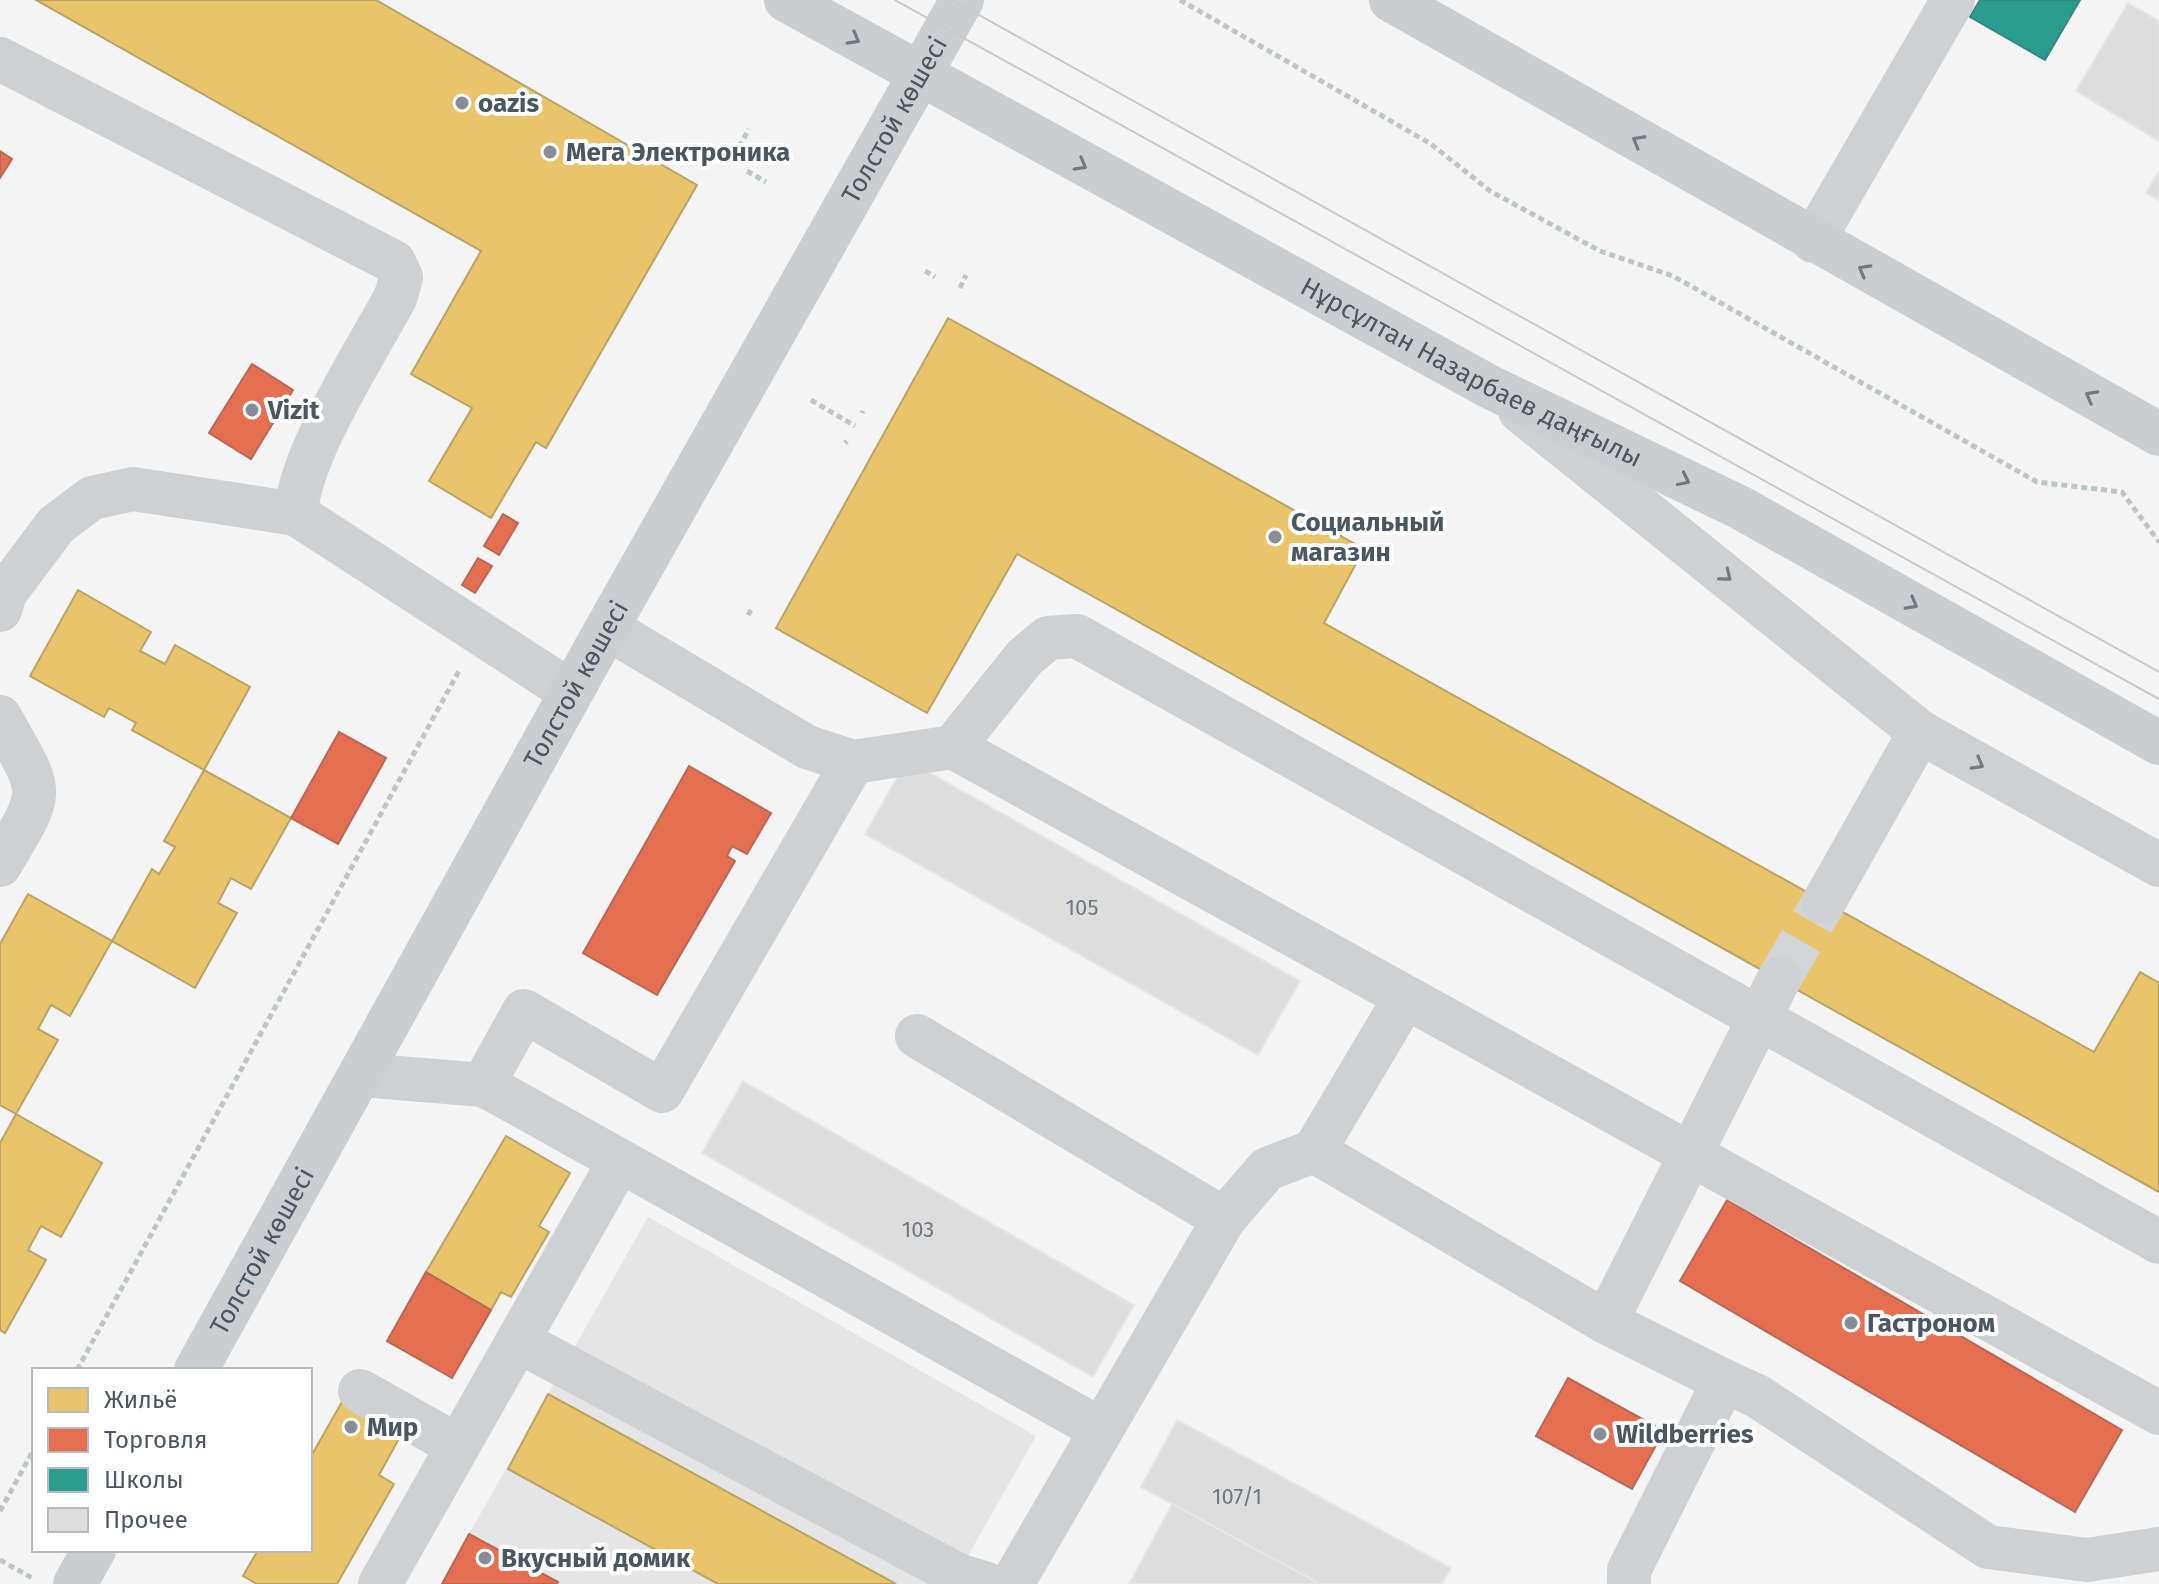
<svg xmlns="http://www.w3.org/2000/svg" width="2159" height="1584" font-family="'Fira Sans',sans-serif">
  <rect width="100%" height="100%" fill="#f4f4f4"/>
  <!-- education -->
  <polygon fill="#e6e5e6" points="648,1217 1036,1436 952,1584 557,1584 469,1534"/>
  <!-- homes -->
  <g fill="#e9c46a" stroke="#b9a367" stroke-width="2">
    <polygon points="36,0 376,0 697,185 546,448 536,442 491,518 429,481 472,408 411,374 481,251"/>
    <polygon points="948,318 1364,549 1324,623 2094,1052 2140,972 2159,983 2159,1192 1017,554 927,713 776,628"/>
    <polygon points="78,590 151,632 140,651 165,664 175,645 250,687 204,770 132,730 136,723 109,708 104,717 30,676"/>
    <polygon points="204,770 291,818 251,889 231,878 218,903 237,913 195,988 112,941 152,869 159,874 175,847 164,841"/>
    <polygon points="28,894 112,941 70,1016 51,1005 38,1029 58,1040 16,1114 0,1105 0,944"/>
    <polygon points="16,1114 102,1163 61,1237 41,1226 28,1250 46,1260 5,1333 0,1330 0,1143"/>
    <polygon points="506,1136 570,1173 539,1226 549,1232 511,1297 501,1292 491,1310 426,1272"/>
    <polygon points="347,1393 406,1426 379,1475 394,1484 337,1584 257,1584 243,1576 258,1550 310,1550 310,1458"/>
    <polygon points="548,1394 896,1584 718,1584 508,1469"/>
  </g>
  <!-- shops -->
  <g fill="#e76f51" stroke="#b86856" stroke-width="2">
    <polygon points="0,151 12,159 0,178"/>
    <polygon points="252,364 293,390 251,459 209,433"/>
    <polygon points="503,514 518,523 499,555 484,546"/>
    <polygon points="478,558 492,566 475,593 462,585"/>
    <polygon points="339,732 386,758 338,844 291,818"/>
    <polygon points="689,766 771,813 747,854 732,846 727,856 735,861 657,995 583,953"/>
    <polygon points="1727,1200 2122,1430 2075,1512 1680,1281"/>
    <polygon points="426,1272 491,1310 452,1378 387,1341"/>
    <polygon points="1568,1378 1664,1431 1632,1489 1536,1436"/>
    <polygon points="469,1534 558,1582 557,1584 442,1584"/>
  </g>
  <!-- schools -->
  <polygon fill="#2a9d8f" stroke="#348881" stroke-width="2" points="1980,0 2080,0 2045,60 1970,17"/>
  <!-- building -->
  <g fill="#ddddde" stroke="#e5e6e7" stroke-width="2">
    <polygon points="2128,3 2159,21 2159,141 2076,91"/>
    <polygon points="2159,171 2159,200 2146,193"/>
    <polygon points="907,760 1300,981 1258,1055 865,834"/>
    <polygon points="743,1081 1134,1305 1093,1377 702,1153"/>
    <polygon points="1177,1420 1451,1568 1442,1584 1320,1584 1141,1487"/>
    <polygon points="1172,1504 1320,1584 1129,1584"/>
  </g>
  <g fill="none" stroke-linecap="round" stroke-linejoin="round">
    <!-- minor-tunnel -->
    <polyline stroke="#d2d4d7" stroke-width="44" stroke-dasharray="44 22" stroke-linecap="butt" points="1779,979 1824,902"/>
    <!-- path -->
    <g stroke="#bcc7c4" stroke-width="5" stroke-dasharray="6 4" stroke-linecap="butt">
      <polyline points="1180,0 1431,144 1490,191 1600,251 1673,276 2037,482 2122,492 2159,542"/>
      <polyline points="739,147 749,129"/>
      <polyline points="747,171 766,182"/>
      <polyline points="925,271 935,277"/>
      <polyline points="960,288 966,275"/>
      <polyline points="811,400 855,426"/>
      <polyline points="862,413 863,411"/>
      <polyline points="845,443 847,441"/>
      <polyline points="748,615 751,610"/>
      <polyline points="77,1370 460,669"/>
      <polyline points="0,1511 34,1449"/>
      <polyline points="0,1560 34,1579"/>
    </g>
    <!-- minor -->
    <g stroke="#ced0d2" stroke-width="44">
      <path d="M0 59 394 262 401 277 396 296C366 353 299 454 296 514L571 692"/>
      <polyline points="1813,241 1953,0"/>
      <polyline points="1520,411 1920,732 2159,865"/>
      <polyline points="0,610 5,593 56,525 92,498 133,489 296,514"/>
      <polyline points="607,628 807,747 853,762 953,747 1025,657 1048,638 1077,636 2159,1242"/>
      <path d="M0 717C44 796 47 786 0 865"/>
      <polyline points="953,747 2159,1413"/>
      <polyline points="1824,902 1920,732"/>
      <polyline points="917,1036 1224,1219"/>
      <polyline points="362,1075 483,1085 497,1092 1100,1429"/>
      <polyline points="483,1085 524,1011 662,1091 853,762"/>
      <polyline points="1314,1151 1606,1322"/>
      <polyline points="518,1341 958,1575 987,1584"/>
      <polyline points="1724,1381 1606,1322 1779,979"/>
      <polyline points="360,1391 458,1446"/>
      <polyline points="380,1584 619,1162"/>
      <polyline points="1012,1584 1224,1219 1267,1169 1314,1151 1405,998"/>
      <polyline points="1629,1584 1629,1570 1724,1381 1757,1396 1988,1547 2087,1560 2159,1549"/>
    </g>
    <!-- major -->
    <g stroke="#caced1" stroke-width="44">
      <path id="s1" d="M786 0 1490 387 1741 508 2159 743"/>
      <polyline points="1391,0 2159,434"/>
      <path id="s2" d="M196 1370 607 628 962 0"/>
      <polyline points="75,1584 94,1550"/>
    </g>
    <!-- tram -->
    <g stroke="#c9cacc" stroke-width="2">
      <polyline points="895,0 2159,699"/>
      <polyline points="952,0 2159,672"/>
    </g>
  </g>
  <!-- one-way arrows -->
  <defs><path id="oneway-chevron" d="M-2-3.5L2.5 0L-2 3.5" fill="none" stroke-width="1.6" stroke-linecap="round" stroke-linejoin="round" transform="scale(2)"/></defs>
  <g stroke="#707a83">
    <use href="#oneway-chevron" transform="translate(854 39) rotate(29)"/>
    <use href="#oneway-chevron" transform="translate(1638 141) rotate(-150)"/>
    <use href="#oneway-chevron" transform="translate(1081 165) rotate(29)"/>
    <use href="#oneway-chevron" transform="translate(1864 270) rotate(-151)"/>
    <use href="#oneway-chevron" transform="translate(2091 396) rotate(-151)"/>
    <use href="#oneway-chevron" transform="translate(1684 480) rotate(26)"/>
    <use href="#oneway-chevron" transform="translate(1912 604) rotate(29)"/>
  </g>
  <g stroke="#727b83">
    <use href="#oneway-chevron" transform="translate(1726 576) rotate(39)"/>
    <use href="#oneway-chevron" transform="translate(1978 764) rotate(29)"/>
  </g>
  <!-- markers -->
  <g fill="#868d94" stroke="#fff" stroke-width="3">
    <circle cx="462" cy="103" r="8"/>
    <circle cx="550" cy="152" r="8"/>
    <circle cx="252" cy="410" r="8"/>
    <circle cx="1275" cy="537" r="8"/>
    <circle cx="1851" cy="1323" r="8"/>
    <circle cx="351" cy="1427" r="8"/>
    <circle cx="1600" cy="1434" r="8"/>
    <circle cx="485" cy="1558" r="8"/>
  </g>
  <g text-anchor="middle" dominant-baseline="central" stroke-width="8" stroke-linejoin="round" paint-order="stroke">
    <!-- number labels -->
    <g font-size="22" fill="#707881">
      <text x="1082" y="907">105</text>
      <text x="918" y="1229">103</text>
      <text x="1237" y="1496">107/1</text>
    </g>
    <!-- poi labels -->
    <g font-size="26" font-weight="bold" fill="#4a5661" stroke="#fff" text-anchor="start">
      <text x="478" y="103">oazis</text>
      <text x="566" y="152">Мега Электроника</text>
      <text x="268" y="410">Vizit</text>
      <text x="1291" y="522">Социальный<tspan x="1291" dy="30">магазин</tspan></text>
      <text x="1867" y="1323">Гастроном</text>
      <text x="367" y="1427">Мир</text>
      <text x="1616" y="1434">Wildberries</text>
      <text x="501" y="1558">Вкусный домик</text>
    </g>
    <!-- street labels -->
    <g font-size="26" fill="#4a5661" stroke="#fff">
      <text stroke="none"><textPath href="#s2" startOffset="1432">Толстой көшесі</textPath></text>
      <text stroke="none"><textPath href="#s1" startOffset="780">Нұрсұлтан Назарбаев даңғылы</textPath></text>
      <text stroke="none"><textPath href="#s2" startOffset="784">Толстой көшесі</textPath></text>
      <text stroke="none"><textPath href="#s2" startOffset="136">Толстой көшесі</textPath></text>
    </g>
  </g>
  <!-- legend -->
  <rect x="32" y="1368" width="280" height="184" fill="#ffffff" stroke="#b7bbc0" stroke-width="2"/>
  <rect x="48" y="1388" width="40" height="24" fill="#e9c46a" stroke="#b7bbc0" stroke-width="2"/>
  <text x="104" y="1408" font-size="24" fill="#4a5661">Жильё</text>
  <rect x="48" y="1428" width="40" height="24" fill="#e76f51" stroke="#b7bbc0" stroke-width="2"/>
  <text x="104" y="1448" font-size="24" fill="#4a5661">Торговля</text>
  <rect x="48" y="1468" width="40" height="24" fill="#2a9d8f" stroke="#b7bbc0" stroke-width="2"/>
  <text x="104" y="1488" font-size="24" fill="#4a5661">Школы</text>
  <rect x="48" y="1508" width="40" height="24" fill="#ddddde" stroke="#b7bbc0" stroke-width="2"/>
  <text x="104" y="1528" font-size="24" fill="#4a5661">Прочее</text>
</svg>
